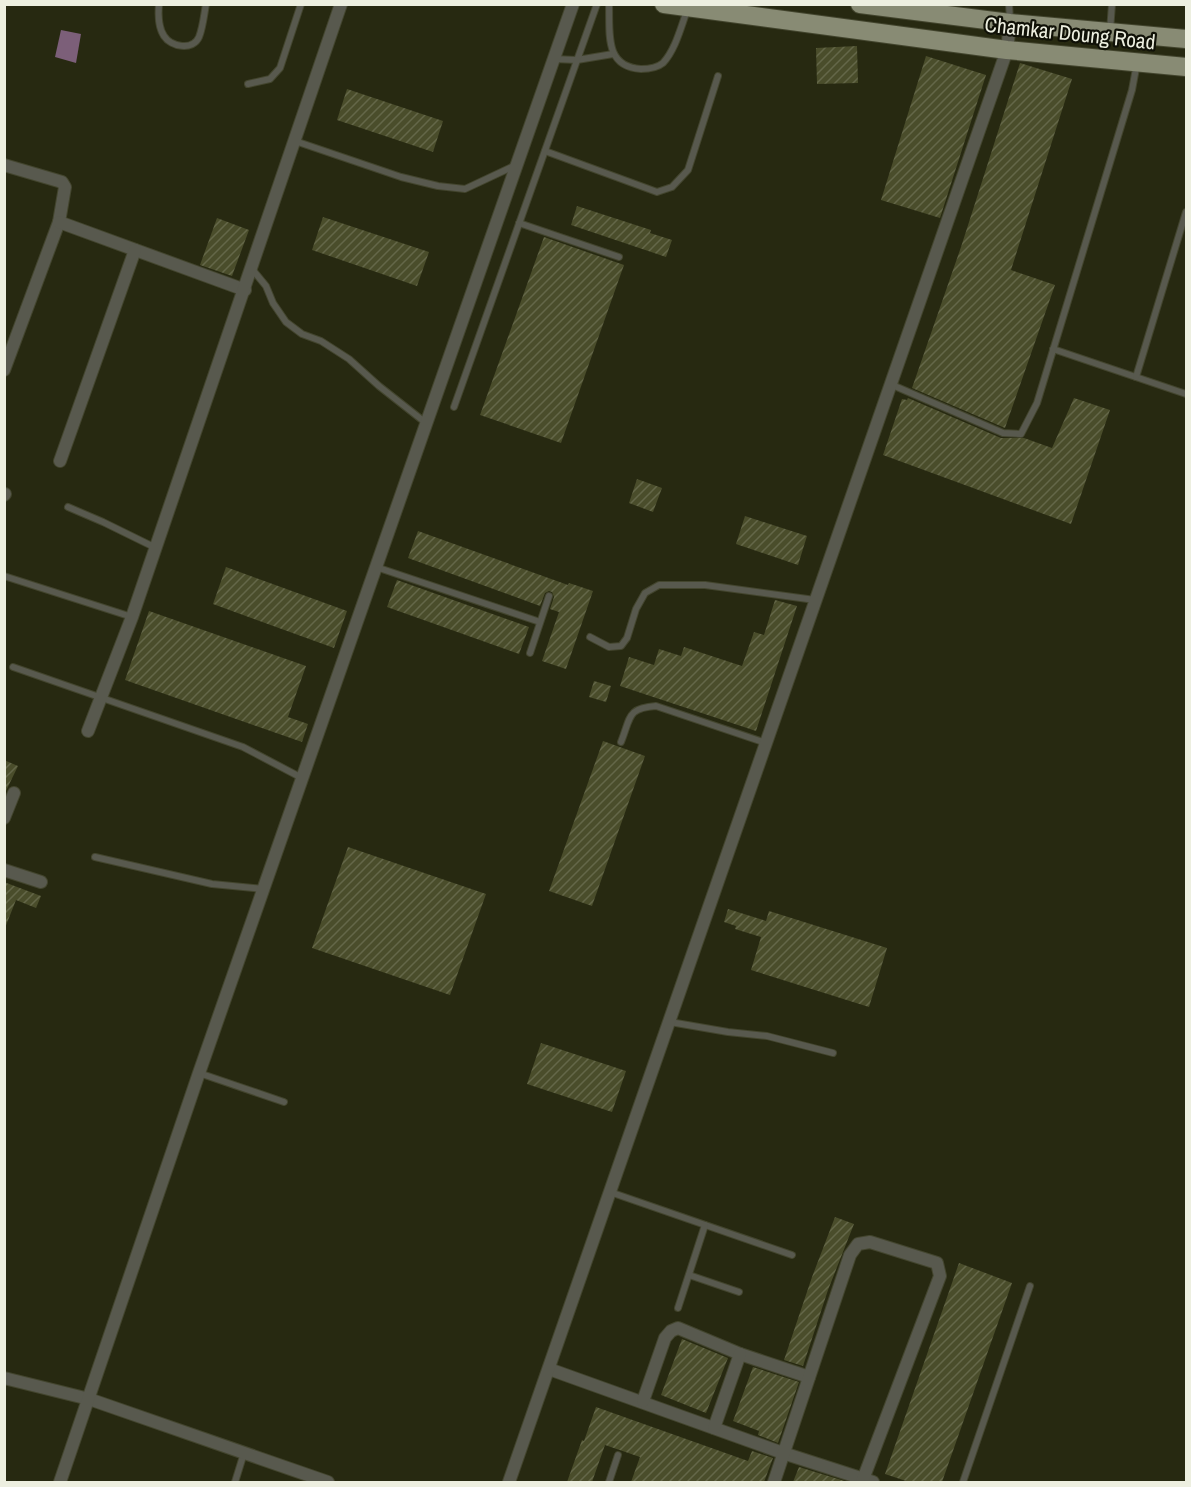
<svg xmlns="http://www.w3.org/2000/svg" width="1191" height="1487" font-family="'Archivo Narrow',sans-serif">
  <defs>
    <pattern id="building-hatch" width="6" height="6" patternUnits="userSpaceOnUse" patternTransform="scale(1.5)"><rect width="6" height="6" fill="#4a4d2b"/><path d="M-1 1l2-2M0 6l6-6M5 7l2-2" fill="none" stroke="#646749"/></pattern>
  </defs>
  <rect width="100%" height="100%" fill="#272911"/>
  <!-- water -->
  <polygon fill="#7c5f79" points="61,30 81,34 76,63 55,57"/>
  <!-- building -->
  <g fill="url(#building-hatch)">
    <polygon points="857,46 858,83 817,84 816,48"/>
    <polygon points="926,56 986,75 940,218 881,200"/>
    <polygon points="1020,63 1072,79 1011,270 1055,285 1005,428 912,388 961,247"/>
    <polygon points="347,89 443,121 433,152 337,120"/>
    <polygon points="577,206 651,230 650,233 672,240 666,257 571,225"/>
    <polygon points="323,217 429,252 417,286 312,250"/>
    <polygon points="217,218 249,230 232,276 200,265"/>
    <polygon points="544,237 624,265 561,443 480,415"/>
    <polygon points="908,398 1001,438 1024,438 1052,448 1074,398 1110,410 1071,524 883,455 902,399 907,400"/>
    <polygon points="637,479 662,488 653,512 629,503"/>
    <polygon points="745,516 807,536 798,565 736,544"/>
    <polygon points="418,531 568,585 569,583 593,591 566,669 542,661 559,612 550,609 554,597 552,592 549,591 545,593 540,606 408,558"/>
    <polygon points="226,567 347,611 334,648 213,604"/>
    <polygon points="397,580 529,627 519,654 387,607"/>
    <polygon points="775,600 797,606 756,731 620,686 629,657 654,665 659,649 681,656 684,647 742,666 754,632 764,635"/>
    <polygon points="149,611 306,666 288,717 308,724 302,742 125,680"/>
    <polygon points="594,681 611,686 606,702 589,697"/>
    <polygon points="603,741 645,756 592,906 549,891"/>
    <polygon points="4,760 18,766 4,795"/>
    <polygon points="348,847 486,894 450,995 312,948"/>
    <polygon points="4,882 41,896 36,908 16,900 5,928"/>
    <polygon points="728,909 766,921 769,911 887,948 869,1007 751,970 761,937 735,929 736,926 724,922"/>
    <polygon points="541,1043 626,1071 612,1112 527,1084"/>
    <polygon points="835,1217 854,1224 828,1290 803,1366 784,1360 812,1277"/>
    <polygon points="959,1263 1012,1283 942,1482 909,1482 885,1474"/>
    <polygon points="682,1339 728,1358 706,1413 661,1395"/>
    <polygon points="753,1367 799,1382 778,1443 758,1435 759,1431 733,1421"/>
    <polygon points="596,1407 748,1461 752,1451 773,1458 764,1482 631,1482 640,1457 605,1445 592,1482 567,1482 582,1440 584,1441"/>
    <polygon points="799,1467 848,1482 793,1482"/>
  </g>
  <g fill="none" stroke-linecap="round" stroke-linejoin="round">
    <defs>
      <g id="service">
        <path d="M159 4C158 15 158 27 164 36 171 47 193 51 199 37 203 27 204 15 206 4"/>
        <path d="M609 4C610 33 604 67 641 69 649 69 657 68 663 63 676 49 681 26 688 8"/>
        <polyline points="1009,4 1010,20"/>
        <polyline points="1110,31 1112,4"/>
        <polyline points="554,59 577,60 613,54"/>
        <polyline points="248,84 270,79 280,68 301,4"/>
        <polyline points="295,141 401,177 438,186 465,189 516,165"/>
        <polyline points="545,151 657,192 672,187 688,170 718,76"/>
        <polyline points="519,223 619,257"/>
        <polyline points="252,269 266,286 273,303 286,322 302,334 321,341 349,359 379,386 426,423"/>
        <polyline points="1053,349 1186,394"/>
        <polyline points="1136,377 1186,212"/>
        <polyline points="890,384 1003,433 1021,434 1037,403 1132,90 1137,63"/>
        <polyline points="454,407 597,4"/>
        <polyline points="68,507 103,522 156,548"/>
        <polyline points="376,567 540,622"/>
        <polyline points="4,576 132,617"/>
        <polyline points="590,637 609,647 621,646 627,638 636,609 645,593 659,585 705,585 815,600"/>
        <polyline points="530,653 549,596"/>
        <polyline points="13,667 243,747 302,778"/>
        <path d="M621 742C631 717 627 708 656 706L766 743"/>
        <polyline points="95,857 212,884 263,889"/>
        <polyline points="670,1022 728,1032 767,1036 833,1053"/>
        <polyline points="199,1073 284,1102"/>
        <polyline points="610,1192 792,1255"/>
        <polyline points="689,1275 739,1292"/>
        <polyline points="678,1308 705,1225"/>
        <polyline points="235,1482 244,1453"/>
        <polyline points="609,1482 618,1455"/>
        <polyline points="963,1482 1030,1286"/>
      </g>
      <g id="minor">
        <polyline points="4,165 62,182 65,187 59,222 4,370"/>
        <polyline points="59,222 245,290"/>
        <polyline points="60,461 135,250"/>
        <polyline points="4,495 5,494"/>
        <polyline points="88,731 132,617 341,4"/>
        <polyline points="4,818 14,793"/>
        <polyline points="4,870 41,882"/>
        <polyline points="549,1369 783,1453 873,1482"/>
        <polyline points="4,1378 89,1399 328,1482"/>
        <polyline points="643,1401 665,1338 671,1331 678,1328 740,1354 809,1377"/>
        <polyline points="714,1428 740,1354"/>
        <polyline points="60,1482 199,1073 573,4"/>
        <polyline points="509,1482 1007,50 1010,23"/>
        <polyline points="774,1482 850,1255 858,1244 870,1242 937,1263 940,1276 862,1482"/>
      </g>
      <g id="primary">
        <polyline points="664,4 1007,50 1186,67"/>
        <polyline points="860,4 1010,23 1186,39"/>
      </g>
    </defs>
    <!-- service casing -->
    <use href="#service" stroke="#43452e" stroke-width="8"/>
    <!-- minor casing -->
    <use href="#minor" stroke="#43452e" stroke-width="14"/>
    <!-- primary casing -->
    <use href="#primary" stroke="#43452e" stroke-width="20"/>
    <!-- service -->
    <use href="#service" stroke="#58594e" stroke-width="6"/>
    <!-- minor -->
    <use href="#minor" stroke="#58594e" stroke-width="12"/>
    <!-- primary -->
    <use href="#primary" stroke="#888b74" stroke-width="18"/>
  </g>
  <g text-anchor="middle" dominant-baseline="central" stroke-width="4.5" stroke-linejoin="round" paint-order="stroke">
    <!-- street labels -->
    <g font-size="21" fill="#edefe0" stroke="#101107">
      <text transform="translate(1070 33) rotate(6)">Chamkar Doung Road</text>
    </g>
  </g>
  <!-- border -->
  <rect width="1191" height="1487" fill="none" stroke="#edefe0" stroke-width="12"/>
</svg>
